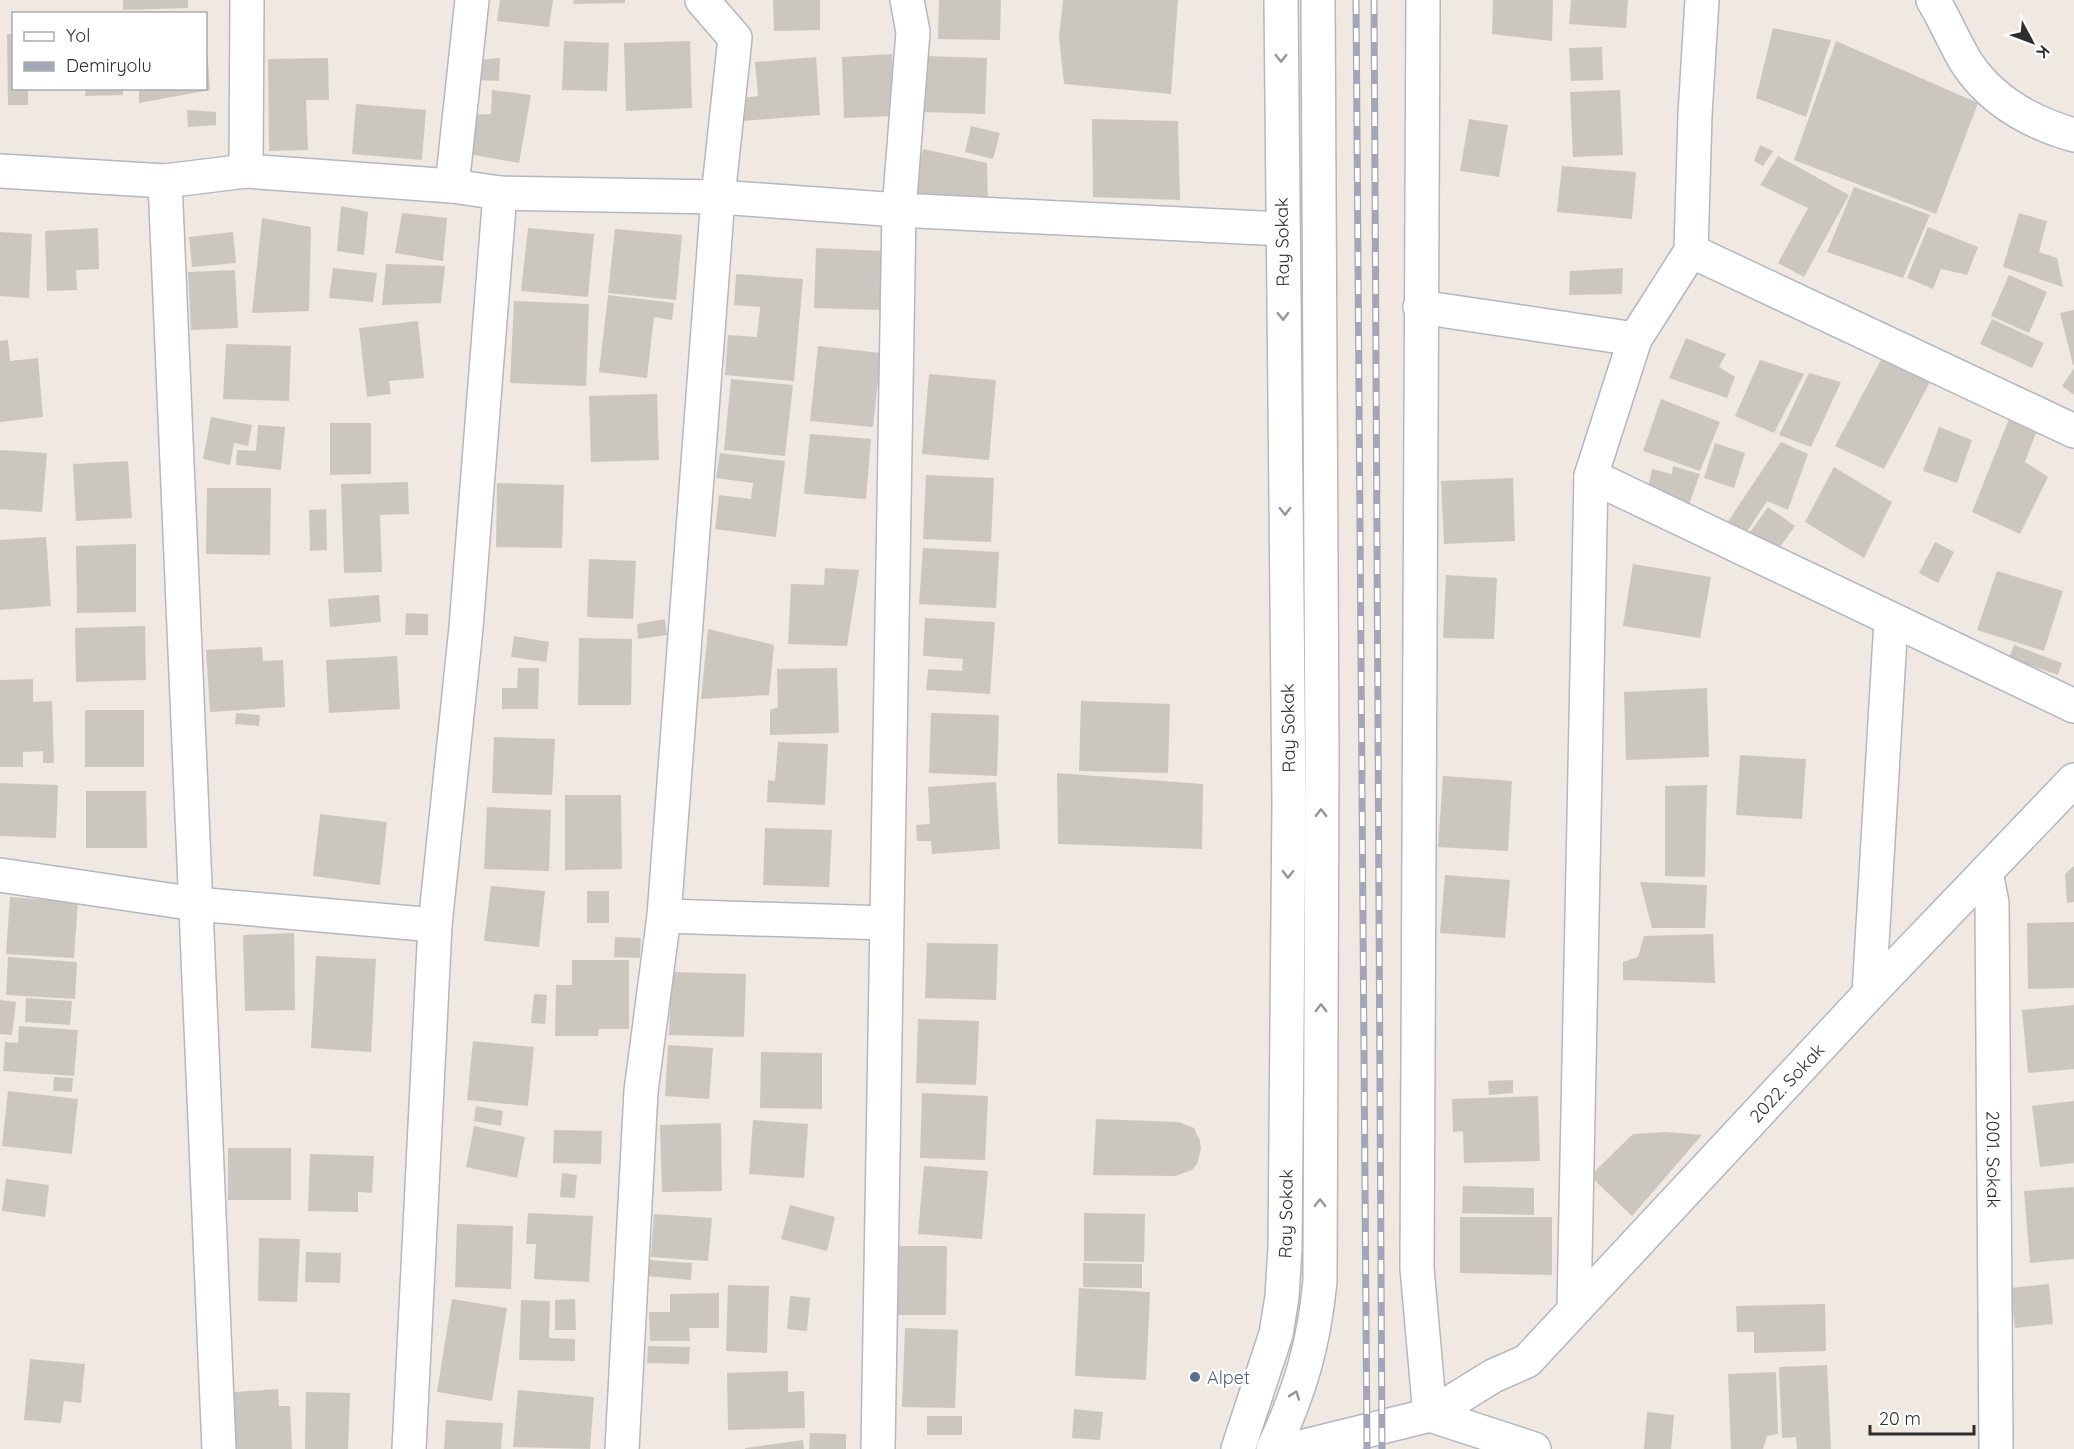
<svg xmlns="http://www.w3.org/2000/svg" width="2074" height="1449" font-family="Quicksand,sans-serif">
  <rect width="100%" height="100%" fill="#efe9e1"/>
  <!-- building -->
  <g fill="#cbc7bf">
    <polygon points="123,0 188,0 188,8 123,10"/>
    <polygon points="500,0 553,0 549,27 497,21"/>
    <polygon points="574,0 625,0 625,3 573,4"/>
    <polygon points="773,0 820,0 820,30 774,31"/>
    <polygon points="939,0 1001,0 1000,40 938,39"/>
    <polygon points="1063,0 1178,0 1171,94 1064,84 1059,37"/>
    <polygon points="1493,0 1553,0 1552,41 1492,34"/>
    <polygon points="1571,0 1628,0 1626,28 1569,24"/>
    <polygon points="1773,28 1831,40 1806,117 1756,98"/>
    <polygon points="7,34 14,34 14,88 28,88 28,105 8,105"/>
    <polygon points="564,41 609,43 607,91 562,90"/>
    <polygon points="690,41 692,108 626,111 624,43"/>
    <polygon points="1836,41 1978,103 1936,214 1794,160"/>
    <polygon points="1602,47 1603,80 1571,81 1569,48"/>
    <polygon points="206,49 207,49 210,90 139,103 139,88 206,88"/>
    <polygon points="892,54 895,116 844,118 842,57"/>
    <polygon points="926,56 987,58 985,114 924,112"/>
    <polygon points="816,57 820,115 743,121 741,98 758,96 755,62"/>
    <polygon points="328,58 329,100 306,100 308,150 269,151 268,59"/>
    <polygon points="500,58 499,81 477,80 478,60"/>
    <polygon points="86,88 123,88 123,95 85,96"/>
    <polygon points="492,90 531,95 519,163 463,153 468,115 491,114"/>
    <polygon points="1620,90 1623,155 1573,157 1570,92"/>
    <polygon points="356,104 426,110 422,160 352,154"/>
    <polygon points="187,110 216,112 216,125 188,127"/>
    <polygon points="1092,119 1178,121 1180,200 1093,197"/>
    <polygon points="1469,119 1508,125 1499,177 1460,171"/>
    <polygon points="971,126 1000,133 993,159 965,152"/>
    <polygon points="1760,145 1773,151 1763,166 1754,161"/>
    <polygon points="923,149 987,163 988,204 913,198"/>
    <polygon points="1778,156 1849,195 1804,277 1778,263 1808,208 1760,185"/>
    <polygon points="1562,166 1636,172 1632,219 1557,212"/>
    <polygon points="1854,187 1930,215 1903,278 1827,252"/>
    <polygon points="341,206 368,212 364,255 337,251"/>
    <polygon points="402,213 447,218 443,261 395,253"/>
    <polygon points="2019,213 2047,221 2039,252 2057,258 2063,287 2003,267"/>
    <polygon points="262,218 311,227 309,311 252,313"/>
    <polygon points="1928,227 1978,247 1967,275 1941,269 1933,289 1907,278"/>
    <polygon points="98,228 99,269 76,270 77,290 47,291 45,231"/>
    <polygon points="528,228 594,234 588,297 521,291"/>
    <polygon points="615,229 682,235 676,300 608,293"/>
    <polygon points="0,232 32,234 29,298 0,296"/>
    <polygon points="233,232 236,263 192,267 189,237"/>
    <polygon points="816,248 883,251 881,310 814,308"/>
    <polygon points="386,264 445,266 441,303 382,305"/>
    <polygon points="333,268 377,273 373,302 329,298"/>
    <polygon points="1623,268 1622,294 1569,295 1570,271"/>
    <polygon points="235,270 238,328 191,330 188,272"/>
    <polygon points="736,274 803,279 794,381 725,375 728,335 757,337 760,307 734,305"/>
    <polygon points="2009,275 2047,292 2029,333 1991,316"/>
    <polygon points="608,295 674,303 672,320 654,317 647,378 599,372"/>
    <polygon points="514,301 589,304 586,386 510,383"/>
    <polygon points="2074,310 2074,365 2073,365 2060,313"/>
    <polygon points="1992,319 2044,343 2032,368 1980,344"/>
    <polygon points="418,321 424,378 389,381 391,394 367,397 359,328"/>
    <polygon points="1686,338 1726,354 1719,367 1735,377 1727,398 1669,378"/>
    <polygon points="8,340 10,361 38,358 43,417 0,422 0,341"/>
    <polygon points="226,344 291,346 289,401 223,399"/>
    <polygon points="818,346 881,353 873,427 810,421"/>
    <polygon points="1760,360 1804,374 1774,433 1735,416"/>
    <polygon points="1881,360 1930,382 1884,469 1835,446"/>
    <polygon points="2074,368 2074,395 2062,386"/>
    <polygon points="1809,373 1841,382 1811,447 1779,435"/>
    <polygon points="929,374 996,380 989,460 922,454"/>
    <polygon points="731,379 793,385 785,456 724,450"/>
    <polygon points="657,394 659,460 591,462 589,396"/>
    <polygon points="1661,399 1720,422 1700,471 1643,451"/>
    <polygon points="211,417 252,425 248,446 234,443 230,465 203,459"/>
    <polygon points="2009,419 2036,433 2025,462 2048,477 2020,534 1972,512"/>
    <polygon points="330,423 371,423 371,474 330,475"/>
    <polygon points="258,425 285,427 281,470 236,465 237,450 256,451"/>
    <polygon points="1939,427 1972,440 1957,483 1923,471"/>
    <polygon points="810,434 871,439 866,499 804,494"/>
    <polygon points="1781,442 1808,454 1788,510 1767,501 1745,535 1727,523"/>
    <polygon points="1715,443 1745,453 1734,488 1704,478"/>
    <polygon points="0,450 47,453 42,512 0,509"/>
    <polygon points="720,453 785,461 776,537 715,529 719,495 751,499 753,483 716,478"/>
    <polygon points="128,461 132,518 76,521 73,464"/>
    <polygon points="1673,466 1700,474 1688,507 1647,493 1652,469 1672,474"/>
    <polygon points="1834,467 1892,502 1864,558 1805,522"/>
    <polygon points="926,475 994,478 991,542 923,539"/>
    <polygon points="1513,478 1515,541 1444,544 1441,481"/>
    <polygon points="408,482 409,514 380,515 382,572 344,573 341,484"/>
    <polygon points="497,483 564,485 562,548 496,547"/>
    <polygon points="207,488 271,488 270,555 206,554"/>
    <polygon points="1768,507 1795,526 1775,554 1748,535"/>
    <polygon points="326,509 327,550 310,551 309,510"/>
    <polygon points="46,537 51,606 0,610 0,540"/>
    <polygon points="1935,542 1954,552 1938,583 1919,573"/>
    <polygon points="136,544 136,612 77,613 76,546"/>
    <polygon points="923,548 999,552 996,608 919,604"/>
    <polygon points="589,559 636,561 633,619 587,617"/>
    <polygon points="1633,564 1711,577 1700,638 1623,626"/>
    <polygon points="825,568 859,570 847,646 788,644 791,584 824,585"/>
    <polygon points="1997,571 2063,591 2044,651 1977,630"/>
    <polygon points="1446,575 1497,578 1494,639 1443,638"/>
    <polygon points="379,595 381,622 330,627 328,599"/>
    <polygon points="406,613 428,614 428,635 405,635"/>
    <polygon points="925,618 995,622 990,694 926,690 928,669 962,671 963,659 923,656"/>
    <polygon points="665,619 667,635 638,639 637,624"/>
    <polygon points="145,626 146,680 76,682 75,628"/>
    <polygon points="708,629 774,645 769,695 701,699"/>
    <polygon points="514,636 549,642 546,662 511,657"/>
    <polygon points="579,638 632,639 631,705 578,705"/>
    <polygon points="2014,645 2062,663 2058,675 2009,658"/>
    <polygon points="262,647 263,661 283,660 285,707 210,712 206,650"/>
    <polygon points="397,656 400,709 329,713 326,660"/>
    <polygon points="518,668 539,668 538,709 502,709 502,688 517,688"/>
    <polygon points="837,668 839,733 770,735 770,710 778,707 777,669"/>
    <polygon points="33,679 33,702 52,701 54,763 43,763 43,751 23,752 23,767 0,767 0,680"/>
    <polygon points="1707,688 1709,757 1626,760 1624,692"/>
    <polygon points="1081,701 1170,704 1168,773 1079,771"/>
    <rect x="85" y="710" width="59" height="57"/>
    <polygon points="236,713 260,715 259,726 235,724"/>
    <polygon points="931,713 999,715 997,776 929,773"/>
    <polygon points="494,737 555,739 552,795 492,793"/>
    <polygon points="778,742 828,744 825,805 767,802 768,780 775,781"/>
    <polygon points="1740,755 1806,759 1802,819 1736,815"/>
    <polygon points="1057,773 1203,784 1202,849 1058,844"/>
    <polygon points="1443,776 1512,781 1508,851 1438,847"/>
    <polygon points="996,782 1000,849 932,854 931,841 917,841 916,825 930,824 928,787"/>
    <polygon points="0,783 58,785 56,838 0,836"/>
    <polygon points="1707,785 1705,877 1665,876 1665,786"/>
    <polygon points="86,791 146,791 147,848 86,848"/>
    <polygon points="565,795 621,795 622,869 565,870"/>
    <polygon points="487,807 551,810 549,871 484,869"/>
    <polygon points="320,814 387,822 380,885 313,876"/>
    <polygon points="765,828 832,830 829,887 763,885"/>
    <polygon points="2074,866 2074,902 2067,903 2065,874"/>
    <polygon points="1445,875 1510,880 1505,938 1440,933"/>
    <polygon points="1640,882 1707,885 1705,928 1652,928"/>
    <polygon points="491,886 545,891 539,947 484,941"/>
    <rect x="587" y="891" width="22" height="32"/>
    <polygon points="10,897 78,902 74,958 6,954"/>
    <polygon points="2074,922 2074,988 2028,989 2027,923"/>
    <polygon points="294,933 295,1010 245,1011 243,935"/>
    <polygon points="1713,934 1715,983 1623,980 1623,962 1638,957 1644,936"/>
    <polygon points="615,937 641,938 640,958 614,957"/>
    <polygon points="927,943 998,944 996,1000 925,998"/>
    <polygon points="316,956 376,959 371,1052 311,1048"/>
    <polygon points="8,957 77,962 75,999 6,995"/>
    <polygon points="572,960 629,960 629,1029 599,1029 598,1036 555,1036 556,985 572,985"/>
    <polygon points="671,972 746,974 744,1037 669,1035"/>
    <polygon points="534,994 547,995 545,1024 531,1023"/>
    <polygon points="26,998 72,1001 70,1025 25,1022"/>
    <polygon points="0,1000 16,1002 12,1035 0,1034"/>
    <polygon points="2074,1005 2074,1069 2028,1073 2022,1010"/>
    <polygon points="918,1019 979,1021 976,1085 916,1083"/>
    <polygon points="19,1026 78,1030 74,1076 3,1071 5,1042 18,1043"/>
    <polygon points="473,1041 534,1047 528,1106 467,1100"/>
    <polygon points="668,1045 713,1048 709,1099 665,1096"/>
    <polygon points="761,1052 822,1053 822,1109 760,1108"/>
    <polygon points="54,1077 73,1078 72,1092 53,1091"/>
    <polygon points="1513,1080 1513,1093 1489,1095 1488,1081"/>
    <polygon points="8,1091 78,1099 72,1154 2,1146"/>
    <polygon points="922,1093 988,1096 985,1160 920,1158"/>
    <polygon points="1538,1096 1540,1161 1464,1163 1463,1131 1453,1132 1452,1099"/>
    <polygon points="2074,1101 2074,1163 2040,1167 2032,1106"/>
    <polygon points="476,1106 503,1111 501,1126 474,1121"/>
    <polygon points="1096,1119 1179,1122 1194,1128 1200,1141 1201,1149 1197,1164 1192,1170 1175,1176 1093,1175"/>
    <polygon points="753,1120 808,1124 804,1178 749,1174"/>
    <polygon points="721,1123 722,1191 662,1192 660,1125"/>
    <polygon points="474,1126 525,1137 517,1178 466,1167"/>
    <polygon points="554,1130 602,1131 601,1164 553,1163"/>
    <polygon points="1666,1132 1702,1135 1632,1216 1590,1176 1633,1134"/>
    <rect x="228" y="1148" width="63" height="52"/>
    <polygon points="310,1154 374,1156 372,1193 358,1192 358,1212 308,1211"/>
    <polygon points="924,1166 988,1171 982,1239 918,1234"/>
    <polygon points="562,1173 577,1175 575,1198 560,1197"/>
    <polygon points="6,1179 49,1185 45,1217 2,1211"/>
    <polygon points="1463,1186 1534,1188 1534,1215 1462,1213"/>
    <polygon points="2074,1187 2074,1259 2030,1263 2024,1191"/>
    <polygon points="790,1205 835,1217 827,1251 781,1239"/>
    <polygon points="528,1213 593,1216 589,1282 534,1279 536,1244 526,1244"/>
    <polygon points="1084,1213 1145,1214 1144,1262 1084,1261"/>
    <polygon points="654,1214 712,1218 708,1261 651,1257"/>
    <polygon points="1460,1217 1552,1217 1552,1275 1460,1273"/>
    <polygon points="457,1224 513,1226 511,1289 455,1287"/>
    <polygon points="259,1238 300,1239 297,1302 258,1301"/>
    <polygon points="896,1246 947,1246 946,1315 895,1315"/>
    <polygon points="306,1252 341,1253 340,1283 305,1282"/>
    <polygon points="649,1260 692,1263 691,1280 648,1276"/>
    <polygon points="1083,1263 1142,1264 1142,1288 1083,1287"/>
    <polygon points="2049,1284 2053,1324 2015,1328 2010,1288"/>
    <polygon points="728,1285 769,1286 767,1353 726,1351"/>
    <polygon points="1079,1288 1150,1292 1146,1380 1075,1376"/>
    <polygon points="719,1293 719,1328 689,1328 690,1341 650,1341 649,1312 670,1312 670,1294"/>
    <polygon points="790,1296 810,1298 807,1331 787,1329"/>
    <polygon points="452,1299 507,1308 492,1401 437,1392"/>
    <polygon points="575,1299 576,1330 555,1330 555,1300"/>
    <polygon points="521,1300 550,1301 549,1338 575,1339 575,1361 519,1360"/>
    <polygon points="1825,1304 1826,1351 1754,1353 1754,1332 1737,1332 1736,1306"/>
    <polygon points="905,1328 958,1330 955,1408 902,1407"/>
    <polygon points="648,1346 690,1347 689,1364 647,1363"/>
    <polygon points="30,1359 85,1364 81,1403 64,1401 61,1423 24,1420"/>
    <polygon points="1827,1365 1831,1449 1797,1449 1796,1437 1782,1438 1779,1367"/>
    <polygon points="788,1371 788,1392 804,1391 805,1428 728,1430 727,1373"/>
    <polygon points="1776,1372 1778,1434 1767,1436 1763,1449 1731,1449 1728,1374"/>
    <polygon points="278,1389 279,1406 290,1406 292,1449 236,1449 234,1392"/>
    <polygon points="518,1390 594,1397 590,1449 513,1447"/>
    <polygon points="306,1392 350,1393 348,1449 305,1449"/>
    <polygon points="1074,1409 1103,1412 1100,1440 1072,1438"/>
    <polygon points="1647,1412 1674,1415 1671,1449 1644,1449"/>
    <rect x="927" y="1416" width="35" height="19"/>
    <polygon points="446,1420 503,1423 501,1449 444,1449"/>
    <polygon points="810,1433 846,1434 846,1449 809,1449"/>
    <polygon points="803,1440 804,1449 745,1449 745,1448"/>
  </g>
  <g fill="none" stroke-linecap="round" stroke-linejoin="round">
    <defs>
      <g id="minor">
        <polyline points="1423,0 1417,1268 1430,1415"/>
        <polyline points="0,171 165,181 246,171 452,186 500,193 718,197 899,210 1282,229"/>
        <polyline points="246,171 247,0"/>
        <polyline points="165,181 219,1449"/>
        <polyline points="452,186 472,0"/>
        <polyline points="1691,251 2074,431"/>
        <polyline points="1420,307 1635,339"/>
        <polyline points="1591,476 2074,706"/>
        <path id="s1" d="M1986 872 1992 903 1996 1449"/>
        <polyline points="0,875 196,904 435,925"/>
        <polyline points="664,916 886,923"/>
        <polyline points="1869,994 1891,620"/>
        <polyline points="1574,1309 1591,476 1635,339 1691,251 1695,115 1702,0"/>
        <polyline points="1430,1415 1534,1449"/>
        <polyline points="409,1449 435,925 466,628 500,193"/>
        <polyline points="622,1449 641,1091 664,916 718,197 735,38 702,0"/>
        <polyline points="878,1449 899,210 913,32 907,0"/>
        <path id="s2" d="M1293 1449 1430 1415 1493 1376 1527 1361 1869 994 2074 780"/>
      </g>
      <g id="tertiary">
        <path d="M1933 0C1946 21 1955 45 1968 65 1994 103 2032 123 2074 135"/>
        <path id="s3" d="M1238 1449 1276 1334 1282 1297 1285 1248 1289 802 1281 0"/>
        <path d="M1273 1449C1300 1392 1314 1344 1320 1281L1322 754 1318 0"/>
      </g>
    </defs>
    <!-- minor casing -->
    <use href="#minor" stroke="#b4b7c1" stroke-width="36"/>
    <!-- tertiary casing -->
    <use href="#tertiary" stroke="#b4b7c1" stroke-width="36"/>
    <!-- minor -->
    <use href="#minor" stroke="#fff" stroke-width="33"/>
    <!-- tertiary -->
    <use href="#tertiary" stroke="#fff" stroke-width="33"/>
    <defs>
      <g id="rail">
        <polyline points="1356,0 1367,1449"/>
        <polyline points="1374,0 1382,1449"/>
      </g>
    </defs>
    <!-- rail casing -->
    <use href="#rail" stroke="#a3a6b8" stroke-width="7"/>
    <!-- rail -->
    <use href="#rail" stroke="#fff" stroke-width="4.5" stroke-dasharray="14" stroke-linecap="butt"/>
  </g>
  <!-- one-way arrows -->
  <defs><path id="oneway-chevron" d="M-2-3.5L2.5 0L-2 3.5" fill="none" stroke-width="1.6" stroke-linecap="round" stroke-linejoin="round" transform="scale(1.5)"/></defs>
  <g stroke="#969696">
    <use href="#oneway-chevron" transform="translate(1281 58) rotate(90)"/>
    <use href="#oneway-chevron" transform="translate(1283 316) rotate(89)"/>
    <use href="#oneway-chevron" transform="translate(1285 511) rotate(89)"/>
    <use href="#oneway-chevron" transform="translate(1321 813) rotate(-90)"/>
    <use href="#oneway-chevron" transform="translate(1288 874) rotate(91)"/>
    <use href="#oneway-chevron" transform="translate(1321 1008) rotate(-90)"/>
    <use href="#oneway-chevron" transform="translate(1320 1203) rotate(-90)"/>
    <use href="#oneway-chevron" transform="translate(1295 1395) rotate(-71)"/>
  </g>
  <!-- markers -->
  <circle fill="#5c6f8a" stroke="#fff" stroke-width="2" cx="1195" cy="1377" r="6"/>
  <g text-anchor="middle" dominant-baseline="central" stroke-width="5" stroke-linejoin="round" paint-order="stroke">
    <!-- street labels -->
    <g font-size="18" fill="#2e2e2e" stroke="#fff">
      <text transform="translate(1282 242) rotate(-91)">Ray Sokak</text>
      <text transform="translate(1288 728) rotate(-91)">Ray Sokak</text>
      <text stroke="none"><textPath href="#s2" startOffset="633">2022. Sokak</textPath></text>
      <text stroke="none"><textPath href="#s1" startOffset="288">2001. Sokak</textPath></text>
      <text stroke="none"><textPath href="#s3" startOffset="242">Ray Sokak</textPath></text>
    </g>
    <!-- service labels -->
    <g font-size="18" fill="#4e5e75" stroke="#fff" text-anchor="start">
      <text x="1207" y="1377">Alpet</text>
    </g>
  </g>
  <!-- legend -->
  <rect x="12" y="12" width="195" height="78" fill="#ffffff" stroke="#ababab" stroke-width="1.5"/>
  <rect x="24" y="32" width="30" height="9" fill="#ffffff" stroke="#ababab" stroke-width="1.5"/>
  <text x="66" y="42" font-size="18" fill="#2e2e2e">Yol</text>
  <rect x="24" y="62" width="30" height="9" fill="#a3a6b8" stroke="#ababab" stroke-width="1.5"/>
  <text x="66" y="72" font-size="18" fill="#2e2e2e">Demiryolu</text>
  <!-- north arrow -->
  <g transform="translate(2032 42) rotate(131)" stroke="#ffffff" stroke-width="4.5" paint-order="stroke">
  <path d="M0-4.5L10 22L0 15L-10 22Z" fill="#2e2e2e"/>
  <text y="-9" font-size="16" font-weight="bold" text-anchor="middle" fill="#2e2e2e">K</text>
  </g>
  <!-- scale -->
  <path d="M1870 1425v9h104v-9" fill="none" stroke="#2e2e2e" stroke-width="3"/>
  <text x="1879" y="1425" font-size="18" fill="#2e2e2e" stroke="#ffffff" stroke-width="4.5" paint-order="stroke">20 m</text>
</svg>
